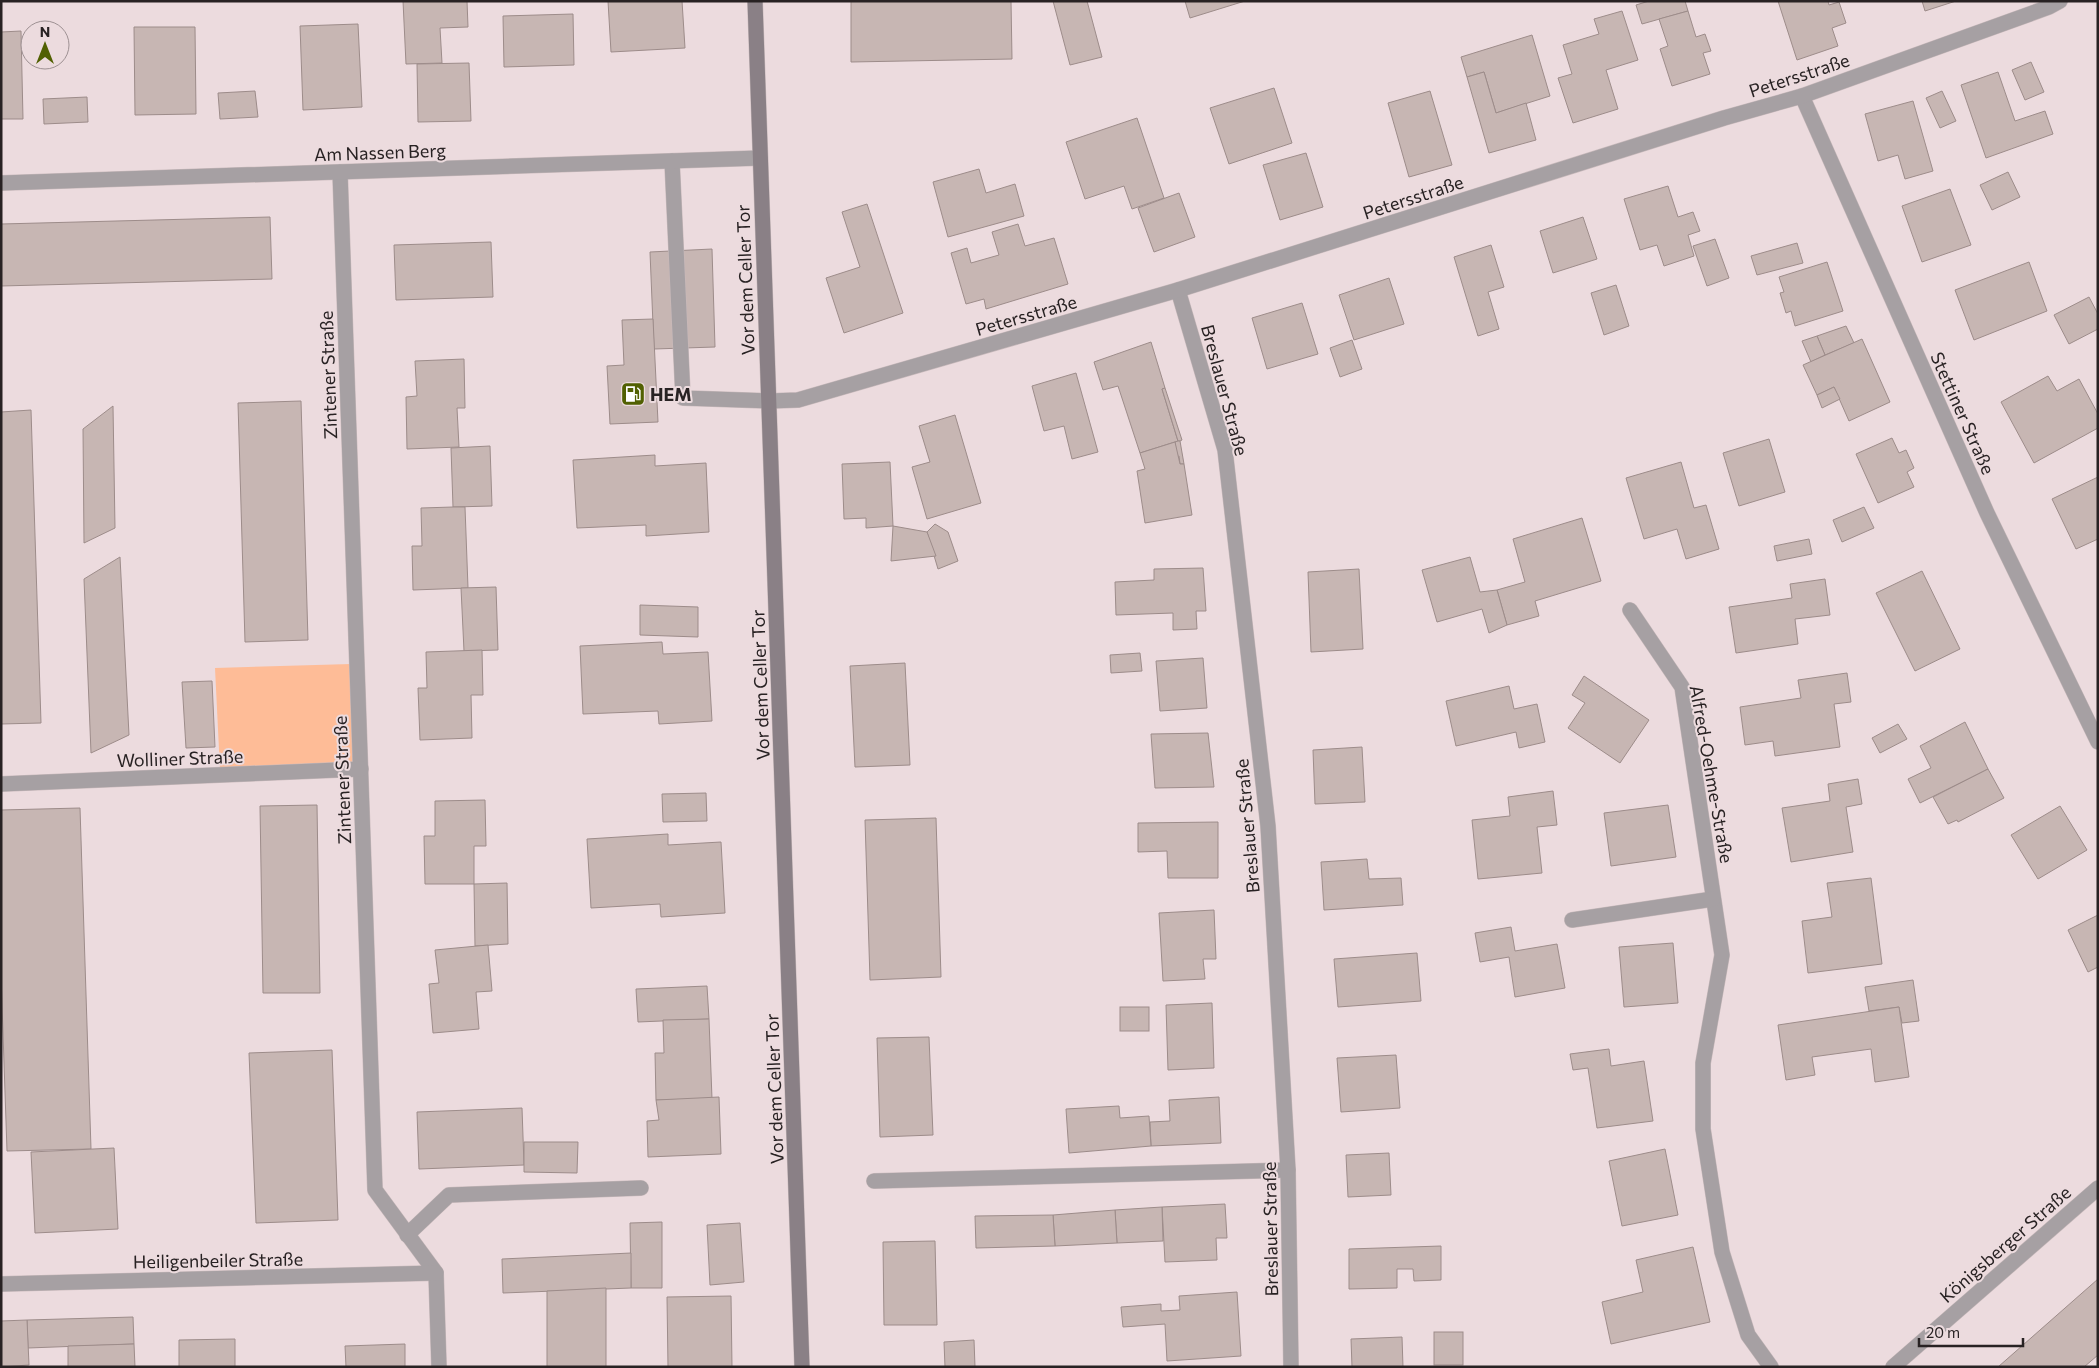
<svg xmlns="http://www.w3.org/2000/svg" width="2099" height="1368" font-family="Commissioner,sans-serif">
  <rect width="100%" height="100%" fill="#ecdbde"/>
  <!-- green -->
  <polygon fill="#febc97" points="351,664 355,765 220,770 215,668"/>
  <!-- building -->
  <g fill="#c7b6b3" stroke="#9d8c8a">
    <polygon points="403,1 467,1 468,27 440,28 442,63 406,64"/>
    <polygon points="608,1 682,1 685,48 611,52"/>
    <polygon points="851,1 1011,1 1012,59 851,62"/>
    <polygon points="1053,1 1087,1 1102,57 1070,65"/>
    <polygon points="1185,1 1245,1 1190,18"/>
    <polygon points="1649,1 1685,1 1688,11 1642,24 1636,5"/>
    <polygon points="1778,1 1828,1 1829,5 1839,2 1846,23 1832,28 1838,46 1797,60"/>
    <polygon points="1922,1 1956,1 1925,11"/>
    <polygon points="1622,11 1638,60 1606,70 1618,109 1573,123 1558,78 1572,74 1563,45 1599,34 1594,19"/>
    <polygon points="1688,11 1696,37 1705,34 1711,51 1703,53 1710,74 1672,86 1660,49 1668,46 1659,19"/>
    <polygon points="573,14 574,65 504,67 503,16"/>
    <polygon points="358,24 362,107 303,110 300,26"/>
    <polygon points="134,27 195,27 196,114 135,115"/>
    <polygon points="21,31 23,119 1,119 1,32"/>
    <polygon points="1532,35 1550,96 1496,113 1484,72 1467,77 1461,57"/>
    <polygon points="2031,62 2044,92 2025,100 2012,70"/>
    <polygon points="469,63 471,121 418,122 417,64"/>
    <polygon points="1484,72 1496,113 1526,103 1536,140 1489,153 1467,77"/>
    <polygon points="1998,72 2015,121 2045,111 2053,134 1986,158 1961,85"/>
    <polygon points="1274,88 1292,143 1229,164 1210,108"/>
    <polygon points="255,91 258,117 220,119 218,93"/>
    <polygon points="1430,91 1452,165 1409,177 1388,103"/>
    <polygon points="1942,91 1956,121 1940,128 1926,98"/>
    <polygon points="87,97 88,122 44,124 43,99"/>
    <polygon points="1913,101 1933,171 1905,179 1898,155 1878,161 1865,114"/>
    <polygon points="1137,118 1164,198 1132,209 1124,186 1085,199 1066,142"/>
    <polygon points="1306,153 1323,207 1280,220 1263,165"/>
    <polygon points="979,169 986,193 1015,184 1024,216 948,237 933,182"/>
    <polygon points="2008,172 2020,197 1992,210 1980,185"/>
    <polygon points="1668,186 1678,217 1693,212 1700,231 1688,235 1694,256 1664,266 1657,245 1640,250 1624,199"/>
    <polygon points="1950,189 1971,245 1922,262 1902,206"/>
    <polygon points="1179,193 1195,237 1154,252 1138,208"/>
    <polygon points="867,204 903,313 844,333 826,278 860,267 842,212"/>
    <polygon points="270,217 272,279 1,286 1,224"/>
    <polygon points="1583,217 1597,259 1553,273 1540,231"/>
    <polygon points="1018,224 1025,246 1054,238 1068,284 986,309 984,299 966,304 951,253 967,248 971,263 999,255 992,232"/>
    <polygon points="1715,239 1729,278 1707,286 1693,246"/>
    <polygon points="491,242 493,297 396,300 394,245"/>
    <polygon points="1797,243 1803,263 1757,275 1751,256"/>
    <polygon points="1491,245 1504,287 1488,292 1499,329 1478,336 1454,257"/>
    <polygon points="712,249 715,347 654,349 650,252"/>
    <polygon points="1827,262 1843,311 1795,326 1791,311 1786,313 1780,293 1784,292 1779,277"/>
    <polygon points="2029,262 2047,311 1974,340 1955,290"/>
    <polygon points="1389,278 1404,324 1354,340 1339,295"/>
    <polygon points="1616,285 1629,326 1604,335 1591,293"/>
    <polygon points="2089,297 2098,314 2098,329 2069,344 2054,315"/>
    <polygon points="1302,303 1318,354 1267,369 1252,318"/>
    <polygon points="653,319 658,422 610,424 607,366 624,365 622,320"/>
    <polygon points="1846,326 1854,343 1825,355 1817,336"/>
    <polygon points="1817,336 1825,355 1811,362 1802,341"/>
    <polygon points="1862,339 1890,402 1849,421 1834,387 1817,395 1803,365"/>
    <polygon points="1352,340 1362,369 1340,377 1330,348"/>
    <polygon points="1151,342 1165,388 1162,389 1178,441 1140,453 1118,386 1103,390 1094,362"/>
    <polygon points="464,359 465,408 457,408 459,447 407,449 406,397 417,396 415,361"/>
    <polygon points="1076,373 1098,452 1072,459 1064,426 1044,431 1032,386"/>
    <polygon points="2048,376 2057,391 2079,379 2098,414 2098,428 2034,463 2001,402"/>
    <polygon points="1834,387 1840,399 1822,408 1817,395"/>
    <polygon points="1165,388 1182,440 1180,441 1178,441 1162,389"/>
    <polygon points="301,401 308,640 245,642 238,403"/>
    <polygon points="113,406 115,528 84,543 83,429"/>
    <polygon points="31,410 41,723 1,724 1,412"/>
    <polygon points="955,415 981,503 927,519 912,467 930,462 919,426"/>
    <polygon points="1892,438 1899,453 1906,450 1914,468 1907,472 1914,487 1878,503 1856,454"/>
    <polygon points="1769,439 1785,492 1739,506 1723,453"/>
    <polygon points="1178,441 1180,441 1184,464 1180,464 1179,456 1177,457 1175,442"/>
    <polygon points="1175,442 1180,464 1184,464 1192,515 1145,523 1137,471 1145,469 1140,453"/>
    <polygon points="490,446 492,506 453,507 451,448"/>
    <polygon points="655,455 655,466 706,463 709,532 646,536 646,525 577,528 573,460"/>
    <polygon points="890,462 893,526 866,528 866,518 844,519 842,464"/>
    <polygon points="1681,462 1694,508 1706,505 1719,549 1686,559 1677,529 1644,539 1626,478"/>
    <polygon points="2098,477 2098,539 2076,549 2052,499"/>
    <polygon points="453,507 465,507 468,588 413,590 412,546 422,546 421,508"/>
    <polygon points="1864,507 1874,528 1842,542 1833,520"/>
    <polygon points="1582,518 1601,581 1535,601 1539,616 1507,625 1497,590 1525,582 1513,539"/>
    <polygon points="935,524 948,532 958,561 938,569 927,532"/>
    <polygon points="893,526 927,532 936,556 891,561"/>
    <polygon points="1809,539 1812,554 1777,561 1774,546"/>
    <polygon points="120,557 129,735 91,753 84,579"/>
    <polygon points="1470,557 1480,592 1497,590 1507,625 1489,633 1482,609 1437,622 1422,570"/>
    <polygon points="1203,568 1206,611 1196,611 1197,629 1173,630 1173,613 1116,615 1115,582 1154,580 1154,569"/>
    <polygon points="1359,569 1363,649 1311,652 1308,572"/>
    <polygon points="1922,571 1960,649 1915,671 1876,593"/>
    <polygon points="1825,579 1830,615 1795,619 1798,644 1736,653 1729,607 1792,598 1790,584"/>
    <polygon points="496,587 498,650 464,651 461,588"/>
    <polygon points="640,605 698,607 698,637 640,635"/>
    <polygon points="662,642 663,654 708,652 712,721 659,724 658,711 583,714 580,646"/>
    <polygon points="482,650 483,695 471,695 472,738 420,740 418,688 427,688 426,652"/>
    <polygon points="1140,653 1142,671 1111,673 1110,655"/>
    <polygon points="1203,658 1207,708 1160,711 1156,661"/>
    <polygon points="905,663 910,765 855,767 850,666"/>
    <polygon points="1847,673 1851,702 1834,704 1840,747 1775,756 1773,741 1745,745 1740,707 1801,698 1798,680"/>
    <polygon points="1584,676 1649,720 1620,763 1568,728 1585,703 1572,695"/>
    <polygon points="212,681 215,747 186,748 182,682"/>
    <polygon points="1509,686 1514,709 1537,704 1545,742 1519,748 1516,732 1456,746 1446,701"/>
    <polygon points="1965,722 1988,769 1920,803 1908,779 1931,768 1920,746"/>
    <polygon points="1898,724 1907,739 1880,753 1872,738"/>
    <polygon points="1208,733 1214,787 1155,788 1151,734"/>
    <polygon points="1362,747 1365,802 1315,804 1313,750"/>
    <polygon points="1988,769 2004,798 1958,822 1957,820 1948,824 1933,797"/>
    <polygon points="1858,779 1862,804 1846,807 1853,852 1791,862 1782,808 1830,801 1828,784"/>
    <polygon points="1553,791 1557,825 1537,827 1542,873 1478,879 1472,820 1510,816 1508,797"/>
    <polygon points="706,793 707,821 663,822 662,794"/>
    <polygon points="485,800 486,846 474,846 474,884 425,884 424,836 435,836 435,801"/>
    <polygon points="317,805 320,993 263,993 260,806"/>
    <polygon points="1668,805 1676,857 1611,866 1604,813"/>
    <polygon points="2060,806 2087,850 2038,879 2011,835"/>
    <polygon points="80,808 91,1149 7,1151 1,974 1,810"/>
    <polygon points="936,818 941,977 870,980 865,820"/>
    <polygon points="1218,822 1218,878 1168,878 1167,851 1138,852 1138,823"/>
    <polygon points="668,834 668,845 721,842 725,913 661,917 660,904 591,908 587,839"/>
    <polygon points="1367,859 1369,879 1401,878 1403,905 1324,910 1321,862"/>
    <polygon points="1871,878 1882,964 1808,973 1802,921 1832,917 1827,883"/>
    <polygon points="507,883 508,944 475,946 474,884"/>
    <polygon points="1214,910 1216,959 1203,959 1205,979 1163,981 1159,913"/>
    <polygon points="2098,915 2098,967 2088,972 2068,930"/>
    <polygon points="1511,927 1515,951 1557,944 1565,988 1515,997 1509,957 1480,962 1475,933"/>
    <polygon points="1673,943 1678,1003 1624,1007 1619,947"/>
    <polygon points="488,945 492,991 476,992 479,1029 433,1033 429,984 439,983 435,950"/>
    <polygon points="1417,953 1421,1001 1338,1007 1334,959"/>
    <polygon points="1913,980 1919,1021 1902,1023 1899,1007 1869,1011 1865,987"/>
    <polygon points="707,986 709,1019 638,1022 636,989"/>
    <polygon points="1212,1003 1214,1068 1168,1070 1166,1005"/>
    <rect x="1120" y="1007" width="29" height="24"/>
    <polygon points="1899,1007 1909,1077 1875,1082 1871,1049 1812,1057 1815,1075 1786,1080 1778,1025"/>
    <polygon points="709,1019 712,1099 656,1100 655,1053 664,1053 663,1020"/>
    <polygon points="929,1037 933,1135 880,1137 877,1038"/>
    <polygon points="1609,1049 1611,1066 1644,1061 1653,1121 1597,1128 1588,1068 1573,1070 1570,1054"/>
    <polygon points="332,1050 338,1220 256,1223 249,1053"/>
    <polygon points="1396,1055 1400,1108 1341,1112 1337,1058"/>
    <polygon points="719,1097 721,1154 648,1157 647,1121 659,1120 656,1100"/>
    <polygon points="1219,1097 1221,1143 1151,1146 1150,1122 1170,1121 1169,1100"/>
    <polygon points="1119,1106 1120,1118 1149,1116 1151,1146 1069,1153 1066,1109"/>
    <polygon points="522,1108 524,1165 419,1169 417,1112"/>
    <polygon points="524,1142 578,1142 577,1173 524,1172"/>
    <polygon points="114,1148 118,1229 35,1233 31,1152"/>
    <polygon points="1665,1149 1678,1215 1622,1226 1609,1161"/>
    <polygon points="1389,1153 1391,1195 1348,1197 1346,1155"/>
    <polygon points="1225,1204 1227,1238 1216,1238 1217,1260 1165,1262 1162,1207"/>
    <polygon points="1162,1207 1163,1241 1117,1243 1115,1210"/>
    <polygon points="1115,1210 1117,1243 1055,1246 1053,1215"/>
    <polygon points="1053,1215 1055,1246 976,1248 975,1216"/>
    <polygon points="662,1222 662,1288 631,1288 630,1223"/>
    <polygon points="740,1223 744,1282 710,1285 707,1225"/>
    <polygon points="935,1241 937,1325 884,1325 883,1242"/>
    <polygon points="1441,1246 1441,1280 1414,1281 1413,1269 1397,1269 1397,1288 1349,1289 1349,1249"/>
    <polygon points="1693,1247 1710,1322 1611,1344 1602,1302 1643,1292 1636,1260"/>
    <polygon points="631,1253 631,1288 503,1293 502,1259"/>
    <polygon points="2098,1279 2098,1355 2084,1367 1998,1367"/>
    <polygon points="606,1288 606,1367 547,1367 547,1291"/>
    <polygon points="1237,1292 1241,1356 1167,1361 1165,1324 1123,1327 1121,1307 1161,1304 1161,1311 1180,1310 1179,1296"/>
    <polygon points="731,1296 732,1367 668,1367 667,1297"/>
    <polygon points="133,1317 134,1344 28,1348 27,1320"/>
    <polygon points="27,1320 29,1365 1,1367 1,1321"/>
    <rect x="1434" y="1332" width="29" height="33"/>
    <polygon points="1402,1337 1403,1367 1352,1367 1351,1339"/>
    <polygon points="235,1339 235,1367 179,1367 179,1340"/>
    <polygon points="974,1340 975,1367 945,1367 944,1342"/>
    <polygon points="134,1344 135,1367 68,1367 68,1346"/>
    <polygon points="405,1344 405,1367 346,1367 345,1346"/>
  </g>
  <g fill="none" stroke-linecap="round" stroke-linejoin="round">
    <defs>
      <g id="lane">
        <polyline points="672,161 683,398 769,401"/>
        <polyline points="874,1181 1288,1170"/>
        <polyline points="407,1235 449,1195 641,1188"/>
      </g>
      <g id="street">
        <polyline points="1802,96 1987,513 2098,742"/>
        <polyline points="340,172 375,1190 436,1273 439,1367"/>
        <polyline points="1,183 760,158"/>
        <polyline points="1178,290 1225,450 1268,826 1288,1170 1291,1367"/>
        <polyline points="769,401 798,400 1178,290 1724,118 1802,96 2049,7 2060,1"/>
        <polyline points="1630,610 1682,687 1722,955 1703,1063 1703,1129 1722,1252 1748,1335 1771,1367"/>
        <polyline points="1,784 361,769"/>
        <polyline points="1572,920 1713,899"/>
        <polyline points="1,1284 436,1273"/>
        <polyline points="1893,1367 2098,1188"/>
      </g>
      <polyline id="secondary" points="755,1 802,1367"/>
    </defs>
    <!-- lane casing -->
    <use href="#lane" stroke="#c9babc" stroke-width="16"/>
    <!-- street casing -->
    <use href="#street" stroke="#c9babc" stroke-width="16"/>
    <!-- secondary casing -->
    <use href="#secondary" stroke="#c9babc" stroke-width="16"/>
    <!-- lane -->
    <use href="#lane" stroke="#a6a0a3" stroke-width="15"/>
    <!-- street -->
    <use href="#street" stroke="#a6a0a3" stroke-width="15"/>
    <!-- secondary -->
    <use href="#secondary" stroke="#8a8086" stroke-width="15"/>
  </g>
  <!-- icons -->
  <defs>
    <symbol id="fuel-square" viewBox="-11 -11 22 22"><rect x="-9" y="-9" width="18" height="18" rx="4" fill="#516002" stroke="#ecdbde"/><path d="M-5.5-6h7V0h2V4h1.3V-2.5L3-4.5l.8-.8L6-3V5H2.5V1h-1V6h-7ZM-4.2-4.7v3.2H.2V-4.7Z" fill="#fff"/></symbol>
  </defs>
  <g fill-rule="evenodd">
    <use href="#fuel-square" x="619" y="380" width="28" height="28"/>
  </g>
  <g text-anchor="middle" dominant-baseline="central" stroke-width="4" stroke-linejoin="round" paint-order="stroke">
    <!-- street labels -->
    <g font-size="18" fill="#282223" stroke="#ecdbde">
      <text transform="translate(1799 75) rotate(-18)">Petersstraße</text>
      <text transform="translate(380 152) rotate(-2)">Am Nassen Berg</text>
      <text transform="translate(1413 197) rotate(-18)">Petersstraße</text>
      <text transform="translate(745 280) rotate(-92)">Vor dem Celler Tor</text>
      <text transform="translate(1026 315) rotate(-16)">Petersstraße</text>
      <text transform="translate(328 375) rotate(-92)">Zintener Straße</text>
      <text transform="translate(1225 390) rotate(75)">Breslauer Straße</text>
      <text transform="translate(1963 413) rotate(66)">Stettiner Straße</text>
      <text transform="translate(760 685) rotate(-92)">Vor dem Celler Tor</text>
      <text transform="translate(180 758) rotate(-2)">Wolliner Straße</text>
      <text transform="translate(1712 774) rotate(80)">Alfred-Oehme-Straße</text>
      <text transform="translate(342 780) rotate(-92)">Zintener Straße</text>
      <text transform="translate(1247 826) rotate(-95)">Breslauer Straße</text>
      <text transform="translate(774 1089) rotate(-92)">Vor dem Celler Tor</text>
      <text transform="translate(1270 1229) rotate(-91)">Breslauer Straße</text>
      <text transform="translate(2005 1244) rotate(-41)">Königsberger Straße</text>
      <text transform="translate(218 1260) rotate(-1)">Heiligenbeiler Straße</text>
    </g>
    <!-- poi labels -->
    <g font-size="18" font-weight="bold" fill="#282223" stroke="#ecdbde" text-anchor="start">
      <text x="650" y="394">HEM</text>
    </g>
  </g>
  <!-- border -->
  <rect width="2099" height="1368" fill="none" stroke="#282223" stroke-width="5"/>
  <!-- north arrow -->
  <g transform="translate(45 45)"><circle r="24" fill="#ecdbde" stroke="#9e9193"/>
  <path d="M0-4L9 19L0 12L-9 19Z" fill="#516002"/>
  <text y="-8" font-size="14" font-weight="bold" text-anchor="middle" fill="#282223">N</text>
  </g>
  <!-- scale -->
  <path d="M1919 1338v8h104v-8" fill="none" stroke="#282223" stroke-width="2.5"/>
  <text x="1926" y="1338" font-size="15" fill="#282223" stroke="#ecdbde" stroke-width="4" paint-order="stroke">20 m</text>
</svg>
